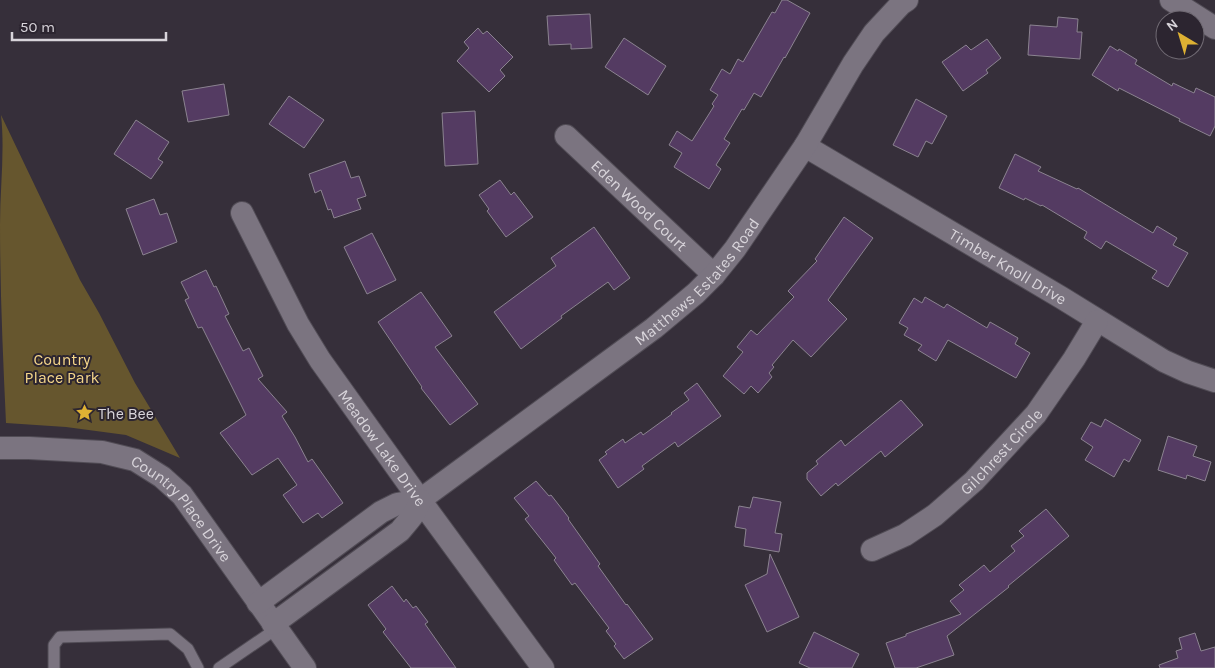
<svg xmlns="http://www.w3.org/2000/svg" width="1215" height="668" font-family="Karla,sans-serif">
  <rect width="100%" height="100%" fill="#362f3a"/>
  <!-- green -->
  <path fill="#66562e" d="M1 115 80 280 99 313 135 383 180 458 126 435 66 427 6 423C3 357 0 291 0 225 0 188 5 151 1 115Z"/>
  <!-- building -->
  <g fill="#543b62" stroke="#8b8390">
    <polygon points="782,0 787,0 810,13 785,58 784,57 761,97 754,93 744,110 742,109 724,139 730,143 716,165 721,169 709,189 674,167 682,153 669,145 677,131 692,141 714,106 712,104 718,95 710,90 722,69 730,74 738,59 743,62 772,12 775,13"/>
    <polygon points="590,14 592,48 571,49 571,44 549,45 547,16"/>
    <polygon points="1058,17 1078,19 1077,32 1082,32 1080,59 1028,55 1030,25 1057,27"/>
    <polygon points="478,28 483,34 487,31 513,57 500,70 505,76 489,92 457,61 469,48 464,42"/>
    <polygon points="624,38 666,66 648,95 605,67"/>
    <polygon points="987,39 1001,58 986,70 988,73 963,91 942,62 966,45 971,50"/>
    <polygon points="1110,46 1118,51 1119,49 1137,60 1135,64 1172,86 1173,83 1194,93 1196,88 1215,97 1215,126 1210,136 1179,121 1180,119 1119,88 1118,91 1092,75"/>
    <polygon points="224,84 229,115 188,122 182,91"/>
    <polygon points="289,96 324,120 304,148 269,124"/>
    <polygon points="916,99 947,116 932,144 926,141 918,157 893,145"/>
    <polygon points="475,111 478,164 445,166 442,113"/>
    <polygon points="136,120 169,142 158,159 163,162 151,179 114,154"/>
    <polygon points="1015,154 1041,167 1038,171 1077,189 1078,188 1153,233 1157,226 1177,238 1173,245 1188,253 1168,287 1152,278 1157,271 1106,241 1101,249 1084,238 1087,232 1042,205 1041,206 1025,198 1024,200 999,188"/>
    <polygon points="345,161 351,178 359,176 366,196 357,199 361,209 334,218 331,209 328,210 321,190 315,193 309,174"/>
    <polygon points="500,180 511,195 514,192 533,217 506,237 487,211 489,209 479,195"/>
    <polygon points="154,199 160,215 167,213 177,242 143,255 126,209"/>
    <polygon points="844,217 873,238 828,300 847,319 811,357 793,340 772,365 774,367 769,373 772,377 758,393 751,386 744,394 723,376 743,352 737,347 751,330 757,335 794,297 788,291 817,261 815,259"/>
    <polygon points="594,227 630,278 614,290 608,282 561,316 562,318 521,349 494,312 556,266 551,258"/>
    <polygon points="372,233 396,280 367,294 344,247"/>
    <polygon points="206,270 214,287 216,286 229,314 225,316 243,351 249,348 263,376 258,379 287,412 282,416 295,437 308,462 312,459 343,503 322,518 318,513 303,523 283,495 297,485 278,458 252,475 220,433 246,415 202,327 198,328 185,300 189,298 181,282"/>
    <polygon points="421,292 452,336 435,347 478,404 450,425 421,388 422,387 378,322"/>
    <polygon points="925,297 944,308 947,304 987,328 990,322 1018,338 1015,344 1030,353 1016,378 948,340 936,361 918,350 922,345 904,335 908,328 899,323 914,298 922,303"/>
    <polygon points="697,383 721,416 678,447 675,442 642,466 644,469 618,488 599,460 607,454 605,452 623,439 625,443 641,432 643,435 672,414 671,413 689,400 684,393"/>
    <polygon points="901,400 923,425 885,457 881,451 838,486 836,483 821,496 807,479 807,473 818,464 816,461 841,440 845,446"/>
    <polygon points="1105,419 1141,440 1129,462 1124,459 1114,477 1085,460 1093,447 1081,439 1091,422 1101,427"/>
    <polygon points="1168,436 1197,446 1193,456 1211,462 1205,481 1187,475 1186,479 1158,470"/>
    <polygon points="536,481 549,496 551,495 569,518 568,519 600,564 598,566 626,605 627,604 653,639 624,659 614,646 616,644 606,631 609,628 575,583 572,585 554,560 556,558 525,519 529,516 514,498"/>
    <polygon points="753,497 781,502 775,533 782,534 779,552 744,546 746,529 735,527 739,506 750,508"/>
    <polygon points="1046,509 1069,536 1008,586 1009,587 947,636 954,655 916,668 895,668 886,643 906,636 906,634 961,614 950,601 964,590 959,585 984,565 990,572 1015,551 1011,546 1024,536 1019,531"/>
    <polygon points="770,554 799,617 767,632 745,585 767,574"/>
    <polygon points="392,586 404,602 406,599 413,608 416,606 428,622 425,624 456,668 411,668 383,632 386,629 368,605"/>
    <polygon points="814,632 859,654 852,668 810,668 799,663"/>
    <polygon points="1195,633 1201,651 1215,647 1215,668 1160,668 1159,665 1178,658 1176,651 1182,649 1179,638"/>
  </g>
  <g fill="none" stroke-linecap="round" stroke-linejoin="round">
    <defs>
      <g id="lane">
        <polyline points="54,668 54,645 60,637 170,634 188,649 198,668"/>
        <polyline points="219,668 276,629"/>
      </g>
      <g id="street">
        <polyline points="1171,0 1215,28"/>
        <path id="s1" d="M566 136 714 275"/>
        <path id="s2" d="M805 146 1062 298 1164 361 1188 372 1215 381"/>
        <path id="s3" d="M242 213 298 324 320 360 420 500 543 668"/>
        <path id="s4" d="M0 448H29L102 452 135 460 162 477 182 495 305 668"/>
        <path id="s5" d="M872 550 905 535 935 515 974 481 1036 414 1074 359 1097 321"/>
        <path id="s6" d="M258 603 381 512 397 504 420 500 654 328 696 293 714 275 735 249 805 146 853 64 874 33 901 4 907 0"/>
        <path d="M273 624 400 531C408 521 417 513 420 500"/>
      </g>
    </defs>
    <!-- lane casing -->
    <use href="#lane" stroke="#514c55" stroke-width="13"/>
    <!-- street casing -->
    <use href="#street" stroke="#514c55" stroke-width="24"/>
    <!-- lane -->
    <use href="#lane" stroke="#7b7480" stroke-width="11"/>
    <!-- street -->
    <use href="#street" stroke="#7b7480" stroke-width="22"/>
  </g>
  <!-- icons -->
  <defs>
    <symbol id="sight-bare" viewBox="-9 -9 18 18"><path d="M0-6L1.8-2.2L6-1.7L2.9 1.2L3.7 5.4L0 3.3L-3.7 5.4L-2.9 1.2L-6-1.7L-1.8-2.2Z" fill="#deb133" stroke="#2c2530" stroke-width="2.5" paint-order="stroke"/></symbol>
  </defs>
  <g fill-rule="evenodd">
    <use href="#sight-bare" x="72" y="400" width="25" height="25"/>
  </g>
  <g text-anchor="middle" dominant-baseline="central" stroke-width="4" stroke-linejoin="round" paint-order="stroke">
    <!-- street labels -->
    <g font-size="16" fill="#d8d4da" stroke="#2c2530">
      <text stroke="none"><textPath href="#s1" startOffset="101">Eden Wood Court</textPath></text>
      <text stroke="none"><textPath href="#s2" startOffset="236">Timber Knoll Drive</textPath></text>
      <text stroke="none"><textPath href="#s6" startOffset="548">Matthews Estates Road</textPath></text>
      <text stroke="none"><textPath href="#s3" startOffset="274">Meadow Lake Drive</textPath></text>
      <text stroke="none"><textPath href="#s5" startOffset="164">Gilchrest Circle</textPath></text>
      <text stroke="none"><textPath href="#s4" startOffset="204">Country Place Drive</textPath></text>
    </g>
    <!-- park labels -->
    <g font-size="16" fill="#f5d68a" stroke="#2c2530">
      <text x="62" y="359">Country<tspan x="62" dy="18">Place Park</tspan></text>
    </g>
    <!-- poi labels -->
    <g font-size="16" fill="#d8d4da" stroke="#2c2530" text-anchor="start">
      <text x="98" y="413">The Bee</text>
    </g>
  </g>
  <!-- north arrow -->
  <g transform="translate(1180 35) rotate(322)"><circle r="24" fill="#2c2530" stroke="#716b74"/>
  <path d="M0-4L9 19L0 12L-9 19Z" fill="#deb133"/>
  <text y="-8" font-size="14" font-weight="bold" text-anchor="middle" fill="#d8d4da">N</text>
  </g>
  <!-- scale -->
  <path d="M12 32v8h154v-8" fill="none" stroke="#d8d4da" stroke-width="2.5"/>
  <text x="20" y="32" font-size="15" fill="#d8d4da" stroke="#2c2530" stroke-width="4" paint-order="stroke">50 m</text>
</svg>
